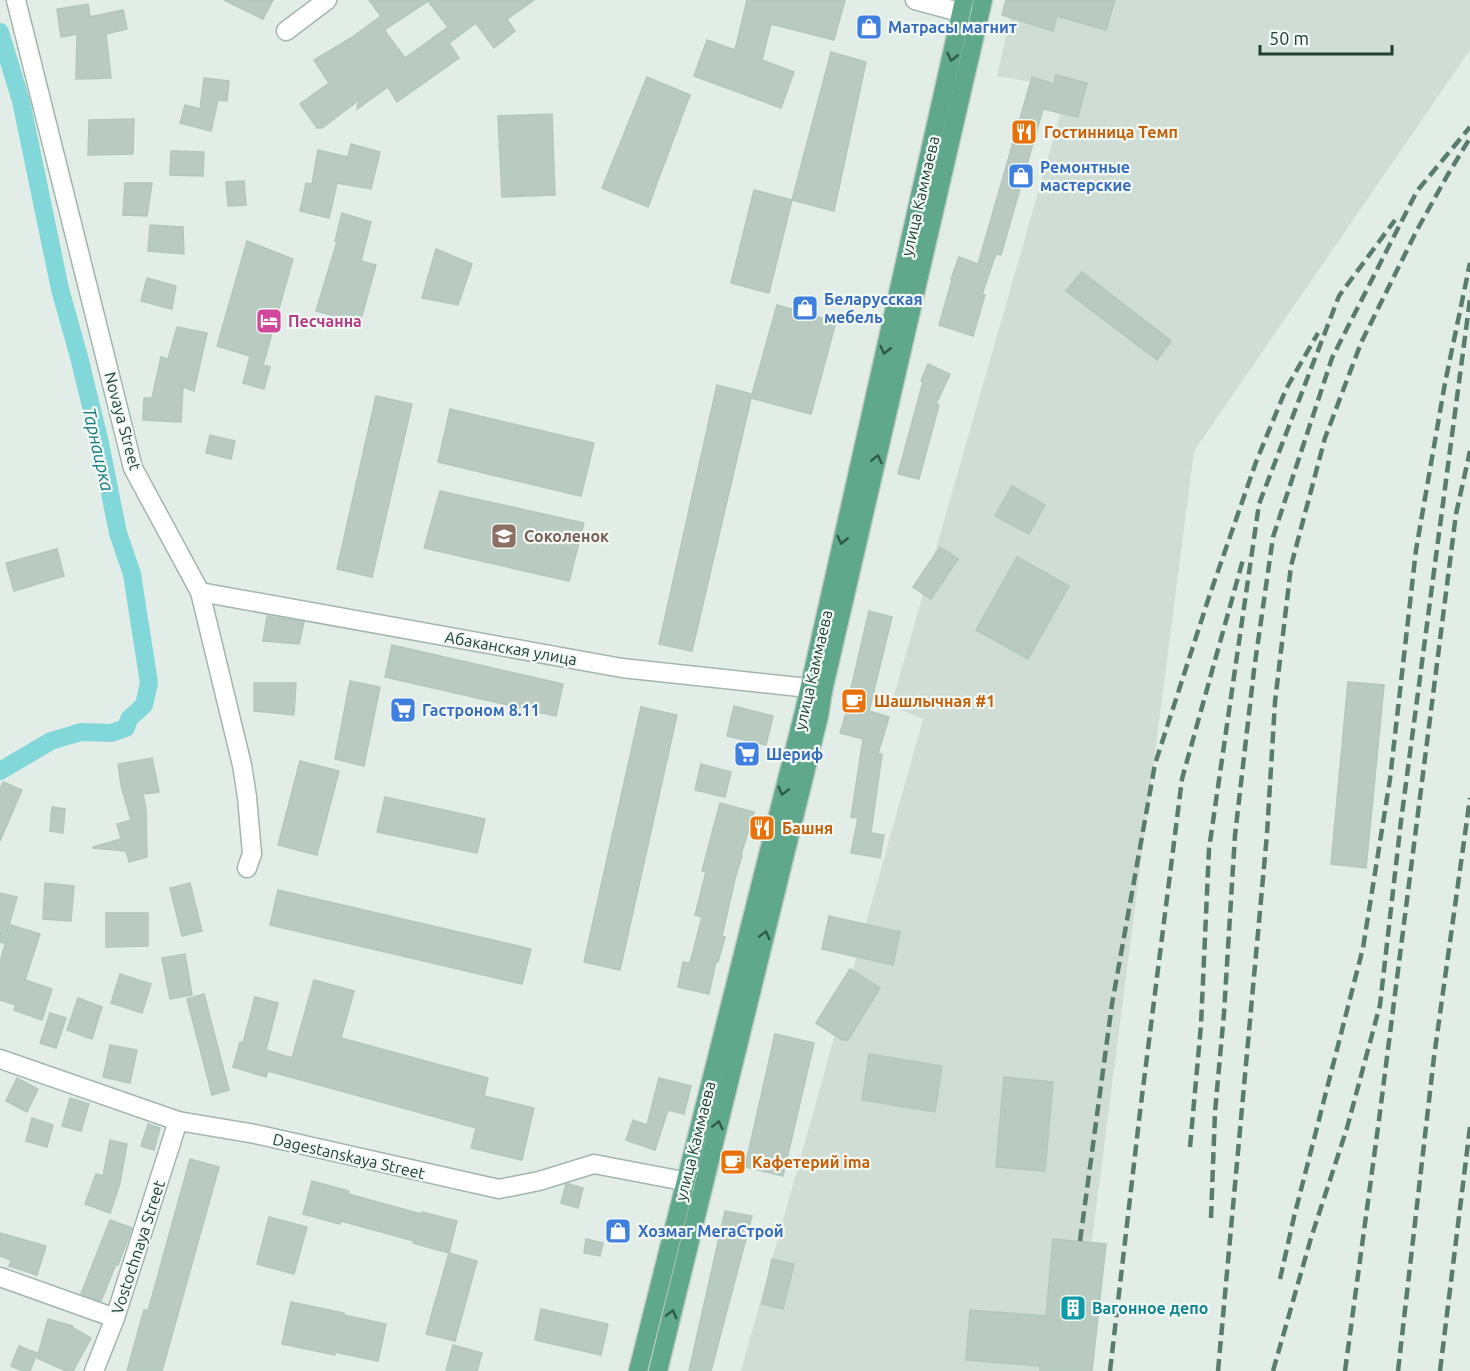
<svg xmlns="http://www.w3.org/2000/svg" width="1470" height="1371" font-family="Ubuntu,sans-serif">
  <rect width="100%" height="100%" fill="#e1ede6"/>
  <!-- built -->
  <polygon fill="#cfddd5" points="1014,0 1470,0 1470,50 1194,451 1075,1371 741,1371 923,719 891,706 1068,88 997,76"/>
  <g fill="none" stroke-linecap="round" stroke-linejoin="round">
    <!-- canal -->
    <polyline stroke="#82d7d9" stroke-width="18" points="0,32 21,101 60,289 79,357 100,443 118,533 132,574 149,683 144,705 129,719 126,728 111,733 81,732 51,741 0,771"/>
  </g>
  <!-- building -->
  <g fill="#b9cbc1" stroke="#b2c8bc" stroke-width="1.5" fill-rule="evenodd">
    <polygon points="224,0 273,0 263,19"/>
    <path d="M369 0H534L507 19 515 31 494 48 476 23 449 43 459 58 397 102 388 87 357 109 359 100 322 128H317L300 104 329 83 314 60 351 38 381 16ZM428 1 448 27 405 58 384 30Z"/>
    <polygon points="747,0 845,0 834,40 771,24 762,60 794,72 781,108 694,76 707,40 735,50"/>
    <polygon points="1006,0 1115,0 1106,30 1057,16 1053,31 1002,15"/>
    <polygon points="88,4 90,17 123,10 127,29 106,34 111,78 76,79 77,34 61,37 57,9"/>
    <polygon points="831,52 866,62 834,211 792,200"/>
    <polygon points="1056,75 1087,83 1078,117 1043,109 1001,255 996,254 982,294 985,295 973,336 939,325 952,280 951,279 959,257 978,264 1032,77 1054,84"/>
    <polygon points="647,77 690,95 648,207 602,188"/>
    <polygon points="204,78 229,81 227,101 218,100 211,131 180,123 185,105 200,109"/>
    <polygon points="552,114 555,195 502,197 498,116"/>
    <polygon points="134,119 133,154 88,155 89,120"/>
    <polygon points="351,144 380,152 371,189 337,183 329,218 300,211 306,183 312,184 318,150 348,157"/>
    <polygon points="171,151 204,152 203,176 170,175"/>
    <polygon points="244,181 246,205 228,206 226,182"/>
    <polygon points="125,183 152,183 147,216 123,215"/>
    <polygon points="754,190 792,200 769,293 731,283"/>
    <polygon points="342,213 371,222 361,261 376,265 360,323 316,311 337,242 335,241"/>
    <polygon points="150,225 183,227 184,254 148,251"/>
    <polygon points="247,241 293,259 263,365 270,367 264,389 243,383 250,356 217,346"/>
    <polygon points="436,249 472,264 458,305 422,298"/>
    <polygon points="1082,272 1171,341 1157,360 1066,291"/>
    <polygon points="147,278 176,286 172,309 141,301"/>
    <polygon points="777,305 836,322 811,414 751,398"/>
    <polygon points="177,327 207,333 194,391 183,387 181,422 143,420 144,398 152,398 161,357 168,359"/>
    <polygon points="928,364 950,374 936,404 939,405 919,479 898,474 923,382 921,381"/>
    <polygon points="717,385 752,394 692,651 659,644"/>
    <polygon points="376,396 412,404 372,577 337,569"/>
    <polygon points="450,409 594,443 581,496 438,462"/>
    <polygon points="210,435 235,441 231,459 206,453"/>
    <polygon points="1012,486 1045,505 1029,534 995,516"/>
    <polygon points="440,491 584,523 569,581 424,548"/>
    <polygon points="940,547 958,559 931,599 913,587"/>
    <polygon points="57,549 64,576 14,591 6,563"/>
    <polygon points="1017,557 1069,586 1028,659 976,630"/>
    <polygon points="869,611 892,617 869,711 889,717 878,754 882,754 871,833 884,835 880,858 851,853 858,818 851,817 863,739 840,733 851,697 849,697"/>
    <polygon points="267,616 304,622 299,644 263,641"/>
    <polygon points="392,645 563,684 556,716 385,677"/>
    <polygon points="350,681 380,687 364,766 335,759"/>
    <polygon points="1348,682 1384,685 1366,868 1331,864"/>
    <polygon points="254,683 296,683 294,715 254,711"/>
    <polygon points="734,706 773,716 766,745 727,736"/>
    <polygon points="641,707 677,715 620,970 584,962"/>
    <polygon points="152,758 159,792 143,794 146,809 147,857 129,862 126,851 93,848 93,847 121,839 117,824 131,820 121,785 118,764"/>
    <polygon points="300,761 339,771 317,855 278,845"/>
    <polygon points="701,764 731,772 725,797 695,790"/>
    <polygon points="3,782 22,790 0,841 0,790"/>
    <polygon points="385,797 485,819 477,853 377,832"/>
    <polygon points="720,803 754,812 741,855 742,856 735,879 722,936 725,937 718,962 716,961 709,994 678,987 683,962 690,963 702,917 695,915 706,872 702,871"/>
    <polygon points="52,807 65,809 63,833 50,831"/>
    <polygon points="45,883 74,886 71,921 43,919"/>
    <polygon points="190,883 202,931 182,936 170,888"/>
    <polygon points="278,890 531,949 522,984 270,925"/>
    <polygon points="0,893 17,897 4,943 0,942"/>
    <polygon points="106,913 148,913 148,946 106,947"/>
    <polygon points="829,916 900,932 893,965 822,949"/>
    <polygon points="11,925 40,934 25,980 52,989 42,1020 14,1010 16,1005 0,1000 0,962"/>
    <polygon points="185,954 192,995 170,999 162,958"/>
    <polygon points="850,969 880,988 848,1040 842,1040 816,1023"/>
    <polygon points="120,974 151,984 142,1013 111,1003"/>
    <polygon points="314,980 354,991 341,1038 488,1078 484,1096 534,1108 522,1160 471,1148 476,1128 268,1071 266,1077 233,1067 240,1042 243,1043 255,997 278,1003 266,1050 292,1058"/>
    <polygon points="204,994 229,1090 212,1095 187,999"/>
    <polygon points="78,998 102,1007 92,1039 67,1030"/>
    <polygon points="50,1013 66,1018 56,1048 40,1043"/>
    <polygon points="775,1034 814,1043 783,1176 745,1167"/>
    <polygon points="110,1045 137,1050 130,1083 103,1077"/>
    <polygon points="869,1054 942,1066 935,1112 862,1100"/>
    <polygon points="1004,1077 1053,1082 1045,1171 996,1167"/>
    <polygon points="17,1078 38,1089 27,1112 6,1101"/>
    <polygon points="659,1078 691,1086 684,1114 668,1110 655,1150 626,1140 633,1120 647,1125"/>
    <polygon points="70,1098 89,1104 81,1131 62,1126"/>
    <polygon points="32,1118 53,1125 47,1147 26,1141"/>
    <polygon points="148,1124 160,1128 154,1150 141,1146"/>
    <polygon points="110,1140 127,1144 120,1183 110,1213 85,1204 96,1174 103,1176"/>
    <polygon points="190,1159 219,1167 162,1371 127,1371 144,1310 148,1311"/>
    <polygon points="312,1181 349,1191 348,1194 421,1214 422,1212 457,1221 449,1253 477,1261 455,1341 426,1334 449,1253 413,1243 414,1241 341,1221 340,1224 303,1214"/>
    <polygon points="566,1184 569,1184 583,1188 578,1208 561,1203"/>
    <polygon points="725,1211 752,1216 711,1371 689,1371"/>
    <polygon points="269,1217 307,1227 294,1274 257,1264"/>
    <polygon points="110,1220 132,1228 118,1265 116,1264 101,1301 81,1294"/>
    <polygon points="0,1233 46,1246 37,1275 9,1266 11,1260 0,1256"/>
    <polygon points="586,1239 603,1243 600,1256 584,1253"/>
    <polygon points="1053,1239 1106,1244 1092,1371 1040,1371 1040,1366 966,1360 970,1310 1046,1316"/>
    <polygon points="772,1259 794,1264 783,1309 762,1304"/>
    <polygon points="291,1302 344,1313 344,1315 386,1324 378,1361 335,1352 335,1355 282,1344"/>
    <polygon points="541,1309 608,1324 601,1355 535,1340"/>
    <polygon points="48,1319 73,1326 73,1328 91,1338 73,1371 66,1371 37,1358"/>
    <polygon points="453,1345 482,1353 477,1371 446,1371"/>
    <polygon points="19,1346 37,1353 30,1371 23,1371 11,1366"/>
  </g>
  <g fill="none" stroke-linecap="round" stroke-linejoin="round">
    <defs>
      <g id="minor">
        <polyline points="16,0 133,468 200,592 242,765 247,797 252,854 247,868"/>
        <polyline points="915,0 974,16"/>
        <polyline points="286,31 327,0"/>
        <polyline points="200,592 622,668 808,688 823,691"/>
        <polyline points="0,1059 178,1121 255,1134 499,1189 539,1181 594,1164 699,1184"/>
        <polyline points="0,1277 115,1318"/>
        <polyline points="94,1371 115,1318 178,1121"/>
      </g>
      <g id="major">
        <polyline points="638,1371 804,712 964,0"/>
        <polyline points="658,1371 819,716 823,691 983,0"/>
      </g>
    </defs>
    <!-- minor casing -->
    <use href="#minor" stroke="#a3b6ad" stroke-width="21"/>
    <!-- major casing -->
    <use href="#major" stroke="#c0cac6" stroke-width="21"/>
    <!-- minor -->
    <use href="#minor" stroke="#fff" stroke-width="18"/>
    <!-- major -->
    <use href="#major" stroke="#60a88c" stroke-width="18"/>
    <!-- rail -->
    <g stroke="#597c6e" stroke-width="4.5" stroke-dasharray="12 6" stroke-linecap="butt">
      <polyline points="1190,1147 1201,1025 1209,849 1259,504 1339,296 1395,220"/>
      <polyline points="1211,1218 1215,1112 1224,1013 1235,835 1254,670 1273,537 1332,358 1417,191 1470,127"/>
      <polyline points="1080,1241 1112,1004 1155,764 1209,597 1256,462 1286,389 1318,333"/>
      <polyline points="1280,1279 1294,1217 1363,948 1390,779 1416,550 1445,383 1470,263"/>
      <polyline points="1110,1371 1140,1112 1182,779 1244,556"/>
      <polyline points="1218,1371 1267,834 1275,702 1291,566 1325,438 1361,343 1417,230 1447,176 1470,138"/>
      <polyline points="1273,1371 1311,1238 1347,1128 1380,1005 1401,821 1470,299"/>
      <polyline points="1345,1371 1379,1120 1456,514 1470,451"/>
      <polyline points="1398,1371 1434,1057 1470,798"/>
      <polyline points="1440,1371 1470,1127"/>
    </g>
  </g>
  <!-- one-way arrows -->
  <defs><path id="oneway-chevron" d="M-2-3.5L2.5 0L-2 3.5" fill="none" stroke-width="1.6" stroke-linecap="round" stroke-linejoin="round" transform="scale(1.5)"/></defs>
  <g stroke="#2f5a49">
    <use href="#oneway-chevron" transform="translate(952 57) rotate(103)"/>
    <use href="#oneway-chevron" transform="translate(885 350) rotate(103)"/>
    <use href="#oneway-chevron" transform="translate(877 459) rotate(-77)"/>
    <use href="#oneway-chevron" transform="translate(842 540) rotate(103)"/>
    <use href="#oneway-chevron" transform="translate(783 791) rotate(104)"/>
    <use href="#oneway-chevron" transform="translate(765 935) rotate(-76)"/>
    <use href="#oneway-chevron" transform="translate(718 1125) rotate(-76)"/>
    <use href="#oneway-chevron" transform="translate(672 1314) rotate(-76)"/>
  </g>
  <!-- icons -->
  <defs>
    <symbol id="shop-square" viewBox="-11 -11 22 22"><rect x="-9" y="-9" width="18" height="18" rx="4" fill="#3f7fe0" stroke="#f2f9f5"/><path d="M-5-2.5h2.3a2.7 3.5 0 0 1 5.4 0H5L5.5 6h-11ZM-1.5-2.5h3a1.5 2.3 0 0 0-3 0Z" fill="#fff"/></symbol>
    <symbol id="restaurant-square" viewBox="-11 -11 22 22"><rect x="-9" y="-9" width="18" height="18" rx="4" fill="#e8710a" stroke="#f2f9f5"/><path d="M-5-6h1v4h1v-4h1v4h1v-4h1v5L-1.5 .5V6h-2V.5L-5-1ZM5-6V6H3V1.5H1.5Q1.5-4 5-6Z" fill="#fff"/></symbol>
    <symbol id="hotel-square" viewBox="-11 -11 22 22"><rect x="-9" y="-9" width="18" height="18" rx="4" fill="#d1479c" stroke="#f2f9f5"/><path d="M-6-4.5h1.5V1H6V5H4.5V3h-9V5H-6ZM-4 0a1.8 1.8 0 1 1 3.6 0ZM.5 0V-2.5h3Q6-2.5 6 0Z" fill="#fff"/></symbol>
    <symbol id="school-square" viewBox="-11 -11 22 22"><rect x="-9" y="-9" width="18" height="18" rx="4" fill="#8d6e63" stroke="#f2f9f5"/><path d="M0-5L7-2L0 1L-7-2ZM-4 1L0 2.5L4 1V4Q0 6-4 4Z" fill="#fff"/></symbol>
    <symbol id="cafe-square" viewBox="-11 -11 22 22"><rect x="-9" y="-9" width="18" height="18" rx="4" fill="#e8710a" stroke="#f2f9f5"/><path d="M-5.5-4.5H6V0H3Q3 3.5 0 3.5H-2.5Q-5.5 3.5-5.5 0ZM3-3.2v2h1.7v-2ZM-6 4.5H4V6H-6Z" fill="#fff"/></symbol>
    <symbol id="supermarket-square" viewBox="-11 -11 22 22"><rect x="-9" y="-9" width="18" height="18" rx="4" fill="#3f7fe0" stroke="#f2f9f5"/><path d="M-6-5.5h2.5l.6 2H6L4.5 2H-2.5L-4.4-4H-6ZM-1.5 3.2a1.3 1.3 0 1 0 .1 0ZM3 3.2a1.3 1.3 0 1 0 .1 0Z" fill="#fff"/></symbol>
    <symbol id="building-square" viewBox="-11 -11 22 22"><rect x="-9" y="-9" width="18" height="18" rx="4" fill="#0f9aa8" stroke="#f2f9f5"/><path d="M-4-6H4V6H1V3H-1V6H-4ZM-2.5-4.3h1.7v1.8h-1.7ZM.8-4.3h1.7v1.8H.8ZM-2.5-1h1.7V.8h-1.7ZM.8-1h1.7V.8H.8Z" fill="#fff"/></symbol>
  </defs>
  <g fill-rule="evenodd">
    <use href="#shop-square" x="854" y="12" width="30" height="30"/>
    <use href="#restaurant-square" x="1009" y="117" width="30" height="30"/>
    <use href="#shop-square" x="1006" y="161" width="30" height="30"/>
    <use href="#shop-square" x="790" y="293" width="30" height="30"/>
    <use href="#hotel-square" x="254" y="306" width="30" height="30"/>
    <use href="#school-square" x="489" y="521" width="30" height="30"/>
    <use href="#cafe-square" x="839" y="686" width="30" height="30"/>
    <use href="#supermarket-square" x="388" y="695" width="30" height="30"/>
    <use href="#supermarket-square" x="732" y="739" width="30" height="30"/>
    <use href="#restaurant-square" x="747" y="813" width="30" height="30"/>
    <use href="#cafe-square" x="718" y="1147" width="30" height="30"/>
    <use href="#shop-square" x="603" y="1216" width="30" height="30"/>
    <use href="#building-square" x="1058" y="1293" width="30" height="30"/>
  </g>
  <g text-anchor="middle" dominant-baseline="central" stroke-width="4.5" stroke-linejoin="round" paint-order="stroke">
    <!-- shop labels -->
    <g font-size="16" font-weight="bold" fill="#366cbe" stroke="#f2f9f5" text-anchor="start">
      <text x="888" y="27">Матрасы магнит</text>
      <text x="1040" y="167">Ремонтные<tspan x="1040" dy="18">мастерские</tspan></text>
      <text x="824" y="299">Беларусская<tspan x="824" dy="18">мебель</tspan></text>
      <text x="422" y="710">Гастроном 8.11</text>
      <text x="766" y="754">Шериф</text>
      <text x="638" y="1231">Хозмаг МегаСтрой</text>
    </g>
    <!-- food labels -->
    <g font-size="16" font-weight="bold" fill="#c56008" stroke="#f2f9f5" text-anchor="start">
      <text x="1044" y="132">Гостинница Темп</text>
      <text x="874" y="701">Шашлычная #1</text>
      <text x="782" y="828">Башня</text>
      <text x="752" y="1162">Кафетерий ima</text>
    </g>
    <!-- street labels -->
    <g font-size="16" fill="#1f4033" stroke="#f2f9f5">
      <text transform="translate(920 196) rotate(-77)">улица Каммаева</text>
      <text transform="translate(123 421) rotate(75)">Novaya Street</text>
      <text transform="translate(511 648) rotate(10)">Абаканская улица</text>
      <text transform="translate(813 670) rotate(-77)">улица Каммаева</text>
      <text transform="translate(695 1141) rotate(-76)">улица Каммаева</text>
      <text transform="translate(349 1156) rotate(13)">Dagestanskaya Street</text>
      <text transform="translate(138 1247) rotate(-72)">Vostochnaya Street</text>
    </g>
    <!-- hotel labels -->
    <g font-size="16" font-weight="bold" fill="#b23c85" stroke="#f2f9f5" text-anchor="start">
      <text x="288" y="321">Песчанна</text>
    </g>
    <!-- education labels -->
    <g font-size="16" font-weight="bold" fill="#785e54" stroke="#f2f9f5" text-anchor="start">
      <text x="524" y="536">Соколенок</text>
    </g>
    <!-- culture labels -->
    <g font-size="16" font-weight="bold" fill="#0d838f" stroke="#f2f9f5" text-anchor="start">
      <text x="1092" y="1308">Вагонное депо</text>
    </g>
    <!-- water labels -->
    <g font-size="18" font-style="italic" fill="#127a7d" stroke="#f2f9f5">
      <text transform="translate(99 449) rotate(77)">Тарнаирка</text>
    </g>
  </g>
  <!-- scale -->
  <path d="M1260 45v9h132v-9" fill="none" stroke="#1f4033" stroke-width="3"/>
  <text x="1269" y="45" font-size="18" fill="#1f4033" stroke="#f2f9f5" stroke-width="4.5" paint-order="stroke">50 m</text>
</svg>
